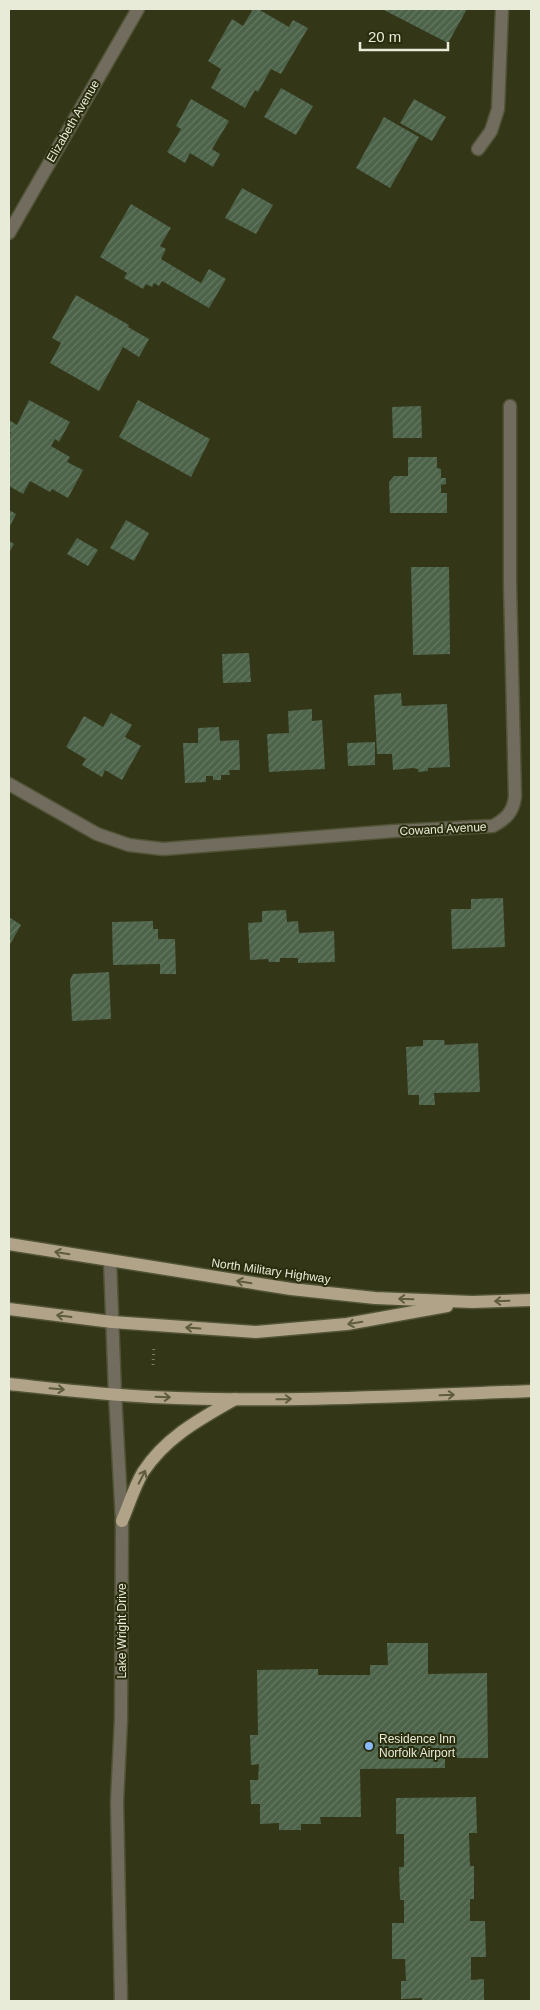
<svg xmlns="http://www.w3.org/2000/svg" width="540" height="2010" font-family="Helvetica,sans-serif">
  <defs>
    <pattern id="building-hatch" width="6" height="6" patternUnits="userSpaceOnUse" patternTransform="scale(1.25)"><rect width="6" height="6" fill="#4c6249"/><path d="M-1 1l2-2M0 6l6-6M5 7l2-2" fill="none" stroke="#667962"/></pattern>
  </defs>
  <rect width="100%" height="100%" fill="#333617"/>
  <!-- building -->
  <g fill="url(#building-hatch)">
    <polygon points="253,9 258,9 289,27 293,20 308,28 281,74 271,69 258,92 255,90 245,108 211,88 221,69 208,61 232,19 243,26"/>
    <polygon points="382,9 467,9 448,43"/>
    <polygon points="281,88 313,106 296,135 264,117"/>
    <polygon points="191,99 229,121 212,149 220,154 213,167 190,153 185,163 167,152 181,129 176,126"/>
    <polygon points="414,99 446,117 432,141 400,123"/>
    <polygon points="384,117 419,137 390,188 356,168"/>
    <polygon points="242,188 273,205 256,234 225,218"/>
    <polygon points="131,204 171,228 160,246 166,249 161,259 201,283 209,269 226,279 209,308 162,281 159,286 154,283 152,287 146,284 143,289 124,278 127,273 100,257"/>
    <polygon points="76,295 129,325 128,327 149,339 139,357 123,347 99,391 50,363 61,343 52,338"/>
    <polygon points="29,400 70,422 59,442 55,439 51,446 70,457 67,462 83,470 68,498 52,489 50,492 30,481 23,494 9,486 9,436 11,432 9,431 9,420 17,425"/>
    <polygon points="138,400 210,439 191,477 119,437"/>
    <polygon points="421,406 422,438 393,438 392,407"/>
    <polygon points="408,457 437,457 437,468 441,469 441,478 446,478 446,484 441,485 441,493 447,493 447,513 390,513 389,482 394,476 408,476"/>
    <polygon points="9,510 16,514 9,528"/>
    <polygon points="126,520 149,533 134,561 110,548"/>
    <polygon points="77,538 98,550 88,566 67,554"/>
    <polygon points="9,541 14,544 9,553"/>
    <polygon points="411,567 449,567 450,654 413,655"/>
    <polygon points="249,653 251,682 223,683 222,654"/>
    <polygon points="401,693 402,706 447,704 450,767 428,768 428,771 418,772 418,769 413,768 393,770 392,754 377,754 374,695"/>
    <polygon points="312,709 312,721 322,720 325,769 269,772 267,734 289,733 288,711"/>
    <polygon points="111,713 132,725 125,737 141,746 122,780 105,770 102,777 82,765 86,759 66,747 84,716 103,727"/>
    <polygon points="219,727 220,741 239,740 240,770 229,770 230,775 221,775 221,780 213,780 213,776 206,776 206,782 185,783 183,743 198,743 198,728"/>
    <polygon points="375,742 375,765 348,766 347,743"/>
    <polygon points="503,898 505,947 452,949 451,909 471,909 471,899"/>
    <polygon points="286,910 287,922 298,921 299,933 334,931 335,962 298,963 298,958 280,958 280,962 269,962 268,959 250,960 248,923 262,922 262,911"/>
    <polygon points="9,917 21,925 9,946"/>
    <polygon points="153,921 153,929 158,929 158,939 175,939 176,974 160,974 160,964 113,965 112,922"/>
    <polygon points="109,972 111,1019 72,1021 70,980 73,974"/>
    <polygon points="423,1040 444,1040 445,1045 478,1043 480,1092 434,1093 435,1105 419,1105 419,1095 408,1095 406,1047 423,1046"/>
    <polygon points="387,1643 428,1643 428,1674 487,1673 488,1758 445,1758 445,1768 360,1769 361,1817 320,1817 321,1824 301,1824 301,1830 279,1830 279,1823 260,1824 260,1804 251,1804 250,1780 258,1780 259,1764 251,1765 250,1735 258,1735 257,1670 318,1669 318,1675 370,1675 370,1665 388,1665"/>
    <polygon points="476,1797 477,1833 469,1833 470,1866 474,1866 474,1899 470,1899 470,1921 485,1921 486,1957 471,1957 471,1980 484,1979 484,2001 422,2001 422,1998 401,1999 401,1981 406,1981 405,1959 392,1959 392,1923 404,1923 404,1900 400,1900 399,1867 404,1867 404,1834 396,1834 396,1798"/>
  </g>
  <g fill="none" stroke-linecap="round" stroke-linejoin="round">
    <defs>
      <g id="street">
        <polyline points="478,149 491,131 498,109 502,9"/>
        <polyline points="9,233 138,9"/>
        <path d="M9 784 97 834 129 845 163 849 394 831 493 826C506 819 513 812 515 797L510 584V406"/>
        <polyline points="110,1261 115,1394 122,1521 121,1719 117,1802 121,2001"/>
      </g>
      <g id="primary">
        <polyline points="9,1244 291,1289 375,1298 472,1302 531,1300"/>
        <polyline points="9,1309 112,1322 256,1332 347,1324 447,1306"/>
        <path d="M9 1384C56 1389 105 1395 152 1397 278 1403 405 1396 531 1391"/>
        <path d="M122 1521C129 1505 134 1487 143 1472 166 1437 200 1419 235 1399"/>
      </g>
    </defs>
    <!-- street casing -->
    <use href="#street" stroke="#505336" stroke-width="15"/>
    <!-- primary casing -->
    <use href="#primary" stroke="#505336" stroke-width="15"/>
    <!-- path -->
    <polyline stroke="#7c7f65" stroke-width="3" stroke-dasharray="1 4" stroke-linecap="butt" points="153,1365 154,1346"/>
    <!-- street -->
    <use href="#street" stroke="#726c5e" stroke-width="12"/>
    <!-- primary -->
    <use href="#primary" stroke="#b1a387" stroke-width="12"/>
  </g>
  <!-- one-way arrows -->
  <defs><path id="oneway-shaft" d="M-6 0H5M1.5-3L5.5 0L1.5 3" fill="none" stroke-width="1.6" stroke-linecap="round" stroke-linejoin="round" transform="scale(1.25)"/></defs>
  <g stroke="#5f5c3e">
    <use href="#oneway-shaft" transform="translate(62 1253) rotate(-171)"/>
    <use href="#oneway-shaft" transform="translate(244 1282) rotate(-171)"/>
    <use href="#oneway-shaft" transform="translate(406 1299) rotate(-178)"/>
    <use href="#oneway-shaft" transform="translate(502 1301) rotate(178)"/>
    <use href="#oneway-shaft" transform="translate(64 1316) rotate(-173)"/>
    <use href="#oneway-shaft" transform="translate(355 1323) rotate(170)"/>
    <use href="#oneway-shaft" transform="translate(193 1328) rotate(-176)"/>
    <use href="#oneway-shaft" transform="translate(57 1389) rotate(5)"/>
    <use href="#oneway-shaft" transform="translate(447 1395) rotate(-2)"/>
    <use href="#oneway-shaft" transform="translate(163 1397) rotate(2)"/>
    <use href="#oneway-shaft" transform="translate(284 1399) rotate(-1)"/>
    <use href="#oneway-shaft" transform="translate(142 1477) rotate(-63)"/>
  </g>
  <!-- markers -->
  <circle fill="#88bafc" stroke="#292c0d" stroke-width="2" cx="369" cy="1746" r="5"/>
  <g text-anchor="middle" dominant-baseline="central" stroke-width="4" stroke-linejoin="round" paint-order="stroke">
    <!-- street labels -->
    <g font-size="12" fill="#e8ebd8" stroke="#292c0d">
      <text transform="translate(73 121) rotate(-60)">Elizabeth Avenue</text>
      <text transform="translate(443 829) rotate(-3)">Cowand Avenue</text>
      <text transform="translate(271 1271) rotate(8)">North Military Highway</text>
      <text transform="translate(122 1631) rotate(-90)">Lake Wright Drive</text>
    </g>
    <!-- poi labels -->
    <g font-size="12" fill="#e8ebd8" stroke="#292c0d" text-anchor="start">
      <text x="379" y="1739">Residence Inn<tspan x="379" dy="14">Norfolk Airport</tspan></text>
    </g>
  </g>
  <!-- border -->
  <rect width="540" height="2010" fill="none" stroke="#e8ebd8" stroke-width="20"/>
  <!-- scale -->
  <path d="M360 42v8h88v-8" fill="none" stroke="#e8ebd8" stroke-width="2.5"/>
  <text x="368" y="42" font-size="15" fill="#e8ebd8" stroke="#292c0d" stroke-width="4" paint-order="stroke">20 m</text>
</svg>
